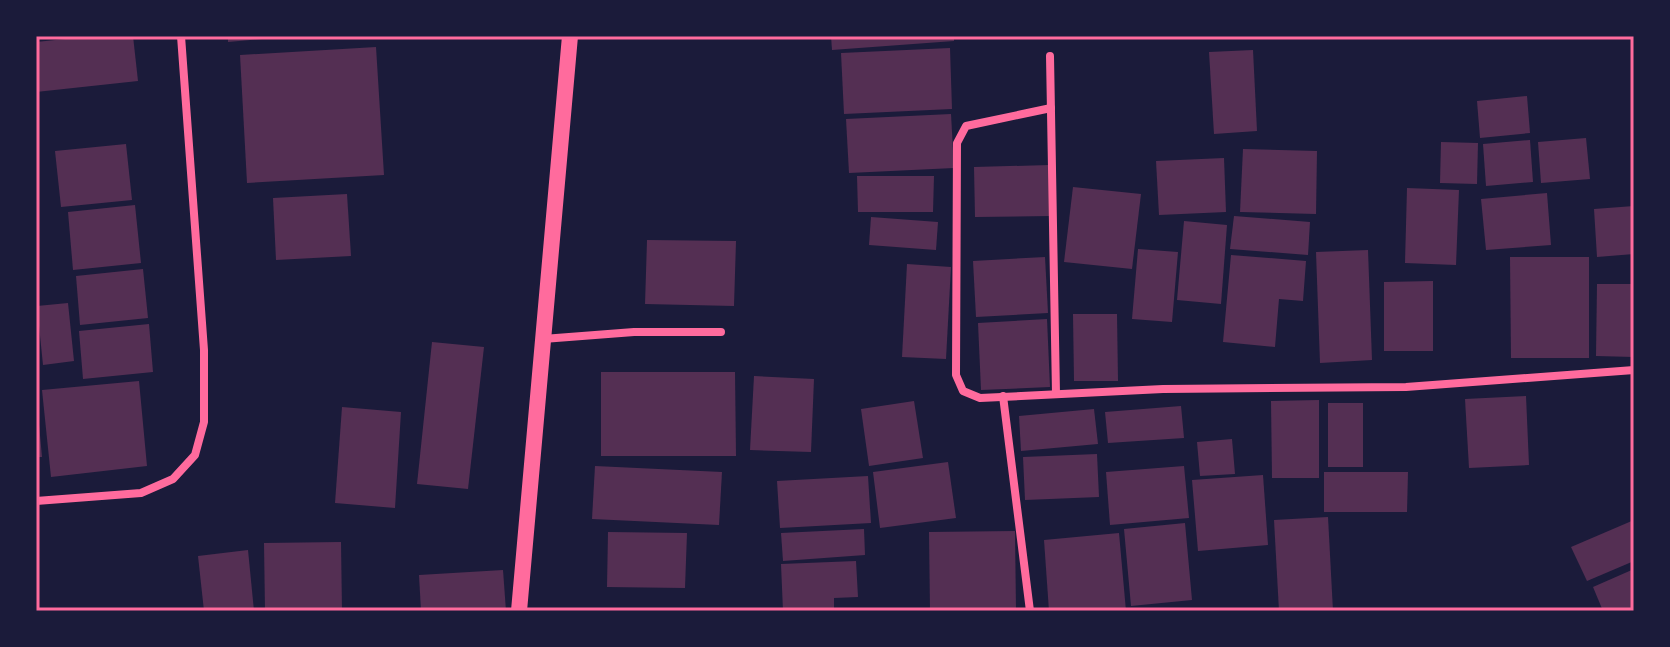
<svg xmlns="http://www.w3.org/2000/svg" width="1670" height="647" font-family="Jost,sans-serif">
  <rect width="100%" height="100%" fill="#1b1b3a"/>
  <!-- building -->
  <g fill="#542f53">
    <polygon points="94,36 133,36 138,81 36,92 36,42"/>
    <polygon points="228,36 273,36 273,38 228,42"/>
    <polygon points="831,36 954,36 954,41 832,50"/>
    <polygon points="376,47 384,175 247,183 240,55"/>
    <polygon points="950,48 952,109 844,114 841,53"/>
    <polygon points="1253,50 1257,131 1214,134 1209,52"/>
    <polygon points="1527,96 1530,133 1480,138 1477,101"/>
    <polygon points="951,114 954,168 849,173 846,119"/>
    <polygon points="1586,138 1590,179 1541,183 1538,142"/>
    <polygon points="1530,140 1533,182 1486,186 1483,144"/>
    <polygon points="1441,142 1478,143 1477,184 1440,183"/>
    <polygon points="126,144 132,200 61,207 55,151"/>
    <polygon points="1243,149 1317,151 1316,214 1240,212"/>
    <polygon points="1224,158 1226,212 1159,215 1156,161"/>
    <polygon points="1049,165 1051,216 975,217 974,167"/>
    <polygon points="857,176 934,176 933,212 858,212"/>
    <polygon points="1073,187 1141,194 1132,269 1064,262"/>
    <polygon points="1407,188 1459,190 1456,265 1405,263"/>
    <polygon points="1547,193 1551,245 1486,250 1481,199"/>
    <polygon points="347,194 351,256 276,260 273,198"/>
    <polygon points="135,205 141,263 73,270 68,212"/>
    <polygon points="1634,206 1634,254 1597,257 1594,209"/>
    <polygon points="1234,216 1310,222 1308,255 1230,249"/>
    <polygon points="871,217 938,222 936,250 869,245"/>
    <polygon points="1184,221 1227,225 1221,304 1177,300"/>
    <polygon points="647,240 736,241 734,306 645,304"/>
    <polygon points="1138,249 1178,252 1172,322 1132,319"/>
    <polygon points="1368,250 1372,360 1320,363 1316,252"/>
    <polygon points="1231,255 1306,261 1303,301 1279,299 1275,347 1223,342"/>
    <polygon points="1045,257 1048,313 976,317 973,261"/>
    <polygon points="1510,257 1589,257 1589,358 1511,358"/>
    <polygon points="907,264 951,267 946,359 902,357"/>
    <polygon points="143,269 148,318 80,325 76,276"/>
    <polygon points="1433,281 1433,351 1384,351 1384,282"/>
    <polygon points="1597,284 1634,284 1634,357 1596,356"/>
    <polygon points="68,303 74,361 43,365 37,306"/>
    <polygon points="1073,314 1117,314 1118,381 1074,381"/>
    <polygon points="1047,319 1050,387 981,390 978,323"/>
    <polygon points="149,324 153,372 83,379 79,331"/>
    <polygon points="432,342 484,347 468,489 417,484"/>
    <polygon points="601,372 735,372 736,456 601,456"/>
    <polygon points="754,376 814,379 811,452 750,450"/>
    <polygon points="139,381 147,466 51,477 42,390"/>
    <polygon points="1526,396 1529,465 1469,468 1465,399"/>
    <polygon points="1319,400 1319,478 1272,478 1271,401"/>
    <polygon points="914,401 923,458 869,466 861,409"/>
    <rect x="1328" y="403" width="35" height="64"/>
    <polygon points="1181,406 1184,438 1108,443 1105,412"/>
    <polygon points="342,407 401,412 395,508 335,503"/>
    <polygon points="1094,409 1098,444 1021,451 1019,416"/>
    <polygon points="36,413 38,413 42,457 36,457"/>
    <polygon points="1232,439 1235,474 1200,476 1197,442"/>
    <polygon points="1097,454 1099,497 1025,500 1023,457"/>
    <polygon points="948,462 956,518 880,528 873,472"/>
    <polygon points="595,466 722,472 719,525 592,519"/>
    <polygon points="1184,466 1189,518 1110,525 1106,472"/>
    <polygon points="1324,472 1408,472 1407,512 1324,512"/>
    <polygon points="1263,475 1268,545 1198,551 1192,480"/>
    <polygon points="868,476 871,523 780,528 777,481"/>
    <polygon points="1328,517 1333,611 1279,611 1274,520"/>
    <polygon points="1634,520 1634,561 1587,581 1571,547"/>
    <polygon points="1185,523 1192,600 1131,606 1124,529"/>
    <polygon points="864,529 865,555 783,561 781,533"/>
    <polygon points="1015,531 1016,611 930,611 929,532"/>
    <polygon points="608,532 687,533 685,588 607,587"/>
    <polygon points="1119,533 1126,611 1049,611 1044,540"/>
    <polygon points="341,542 342,611 265,611 264,543"/>
    <polygon points="248,550 254,611 204,611 198,556"/>
    <polygon points="856,561 858,597 834,598 834,611 783,611 781,564"/>
    <polygon points="1634,569 1634,611 1603,611 1593,587"/>
    <polygon points="503,570 506,611 421,611 419,575"/>
  </g>
  <g fill="none" stroke-linecap="round" stroke-linejoin="round">
    <!-- minor -->
    <g stroke="#ff6b9d" stroke-width="8">
      <polyline points="1050,56 1056,394"/>
      <polyline points="1051,108 966,126 957,143 956,375 963,391 980,398 1163,389 1406,387 1634,370"/>
      <polyline points="543,339 634,332 721,332"/>
      <polyline points="1003,396 1030,611"/>
      <polyline points="36,501 141,493 173,479 195,455 204,422 204,350 181,36"/>
    </g>
    <!-- secondary -->
    <polyline stroke="#ff6b9d" stroke-width="16" points="519,611 570,36"/>
  </g>
  <!-- border -->
  <rect width="1670" height="647" fill="none" stroke="#1b1b3a" stroke-width="76"/>
  <rect x="38" y="38" width="1594" height="571" fill="none" stroke="#ff6b9d" stroke-width="3"/>
</svg>
